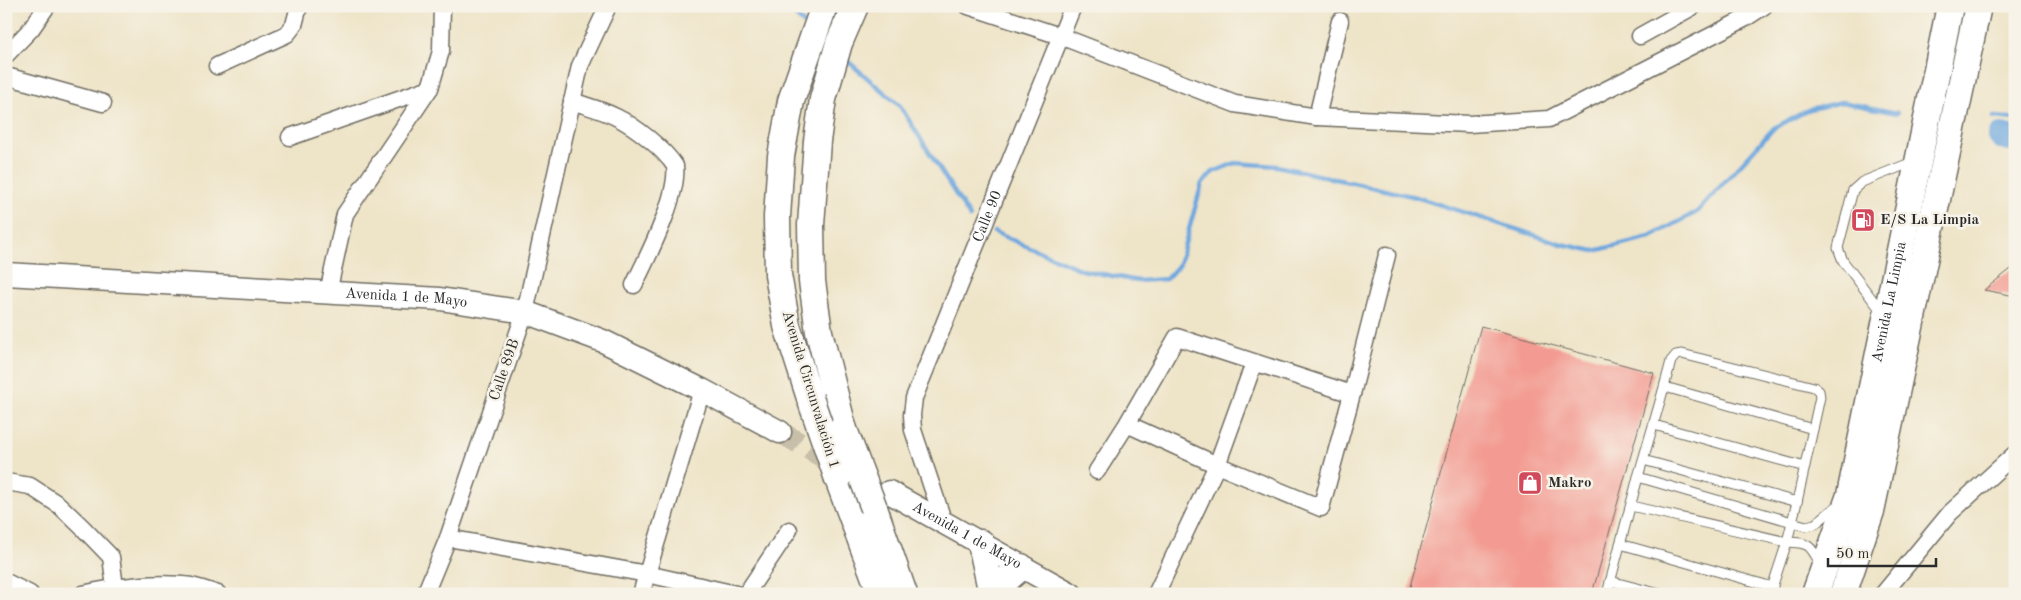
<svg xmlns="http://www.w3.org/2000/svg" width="2021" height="600" font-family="'Old Standard TT',serif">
  <rect width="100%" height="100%" fill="#f7f3e8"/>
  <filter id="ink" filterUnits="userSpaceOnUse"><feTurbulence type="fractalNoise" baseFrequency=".02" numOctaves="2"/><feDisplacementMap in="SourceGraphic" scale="10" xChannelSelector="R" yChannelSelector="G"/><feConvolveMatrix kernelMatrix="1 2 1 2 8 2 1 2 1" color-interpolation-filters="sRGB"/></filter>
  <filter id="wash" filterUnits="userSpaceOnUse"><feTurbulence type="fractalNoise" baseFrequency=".0096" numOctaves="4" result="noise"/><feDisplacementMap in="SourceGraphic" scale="20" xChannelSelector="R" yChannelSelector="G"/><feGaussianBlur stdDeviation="1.12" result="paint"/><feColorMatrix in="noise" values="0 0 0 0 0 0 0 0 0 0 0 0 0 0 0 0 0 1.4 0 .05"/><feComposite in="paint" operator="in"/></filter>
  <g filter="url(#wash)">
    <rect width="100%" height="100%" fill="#eee4c8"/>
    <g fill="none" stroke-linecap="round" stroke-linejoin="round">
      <!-- stream -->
      <g stroke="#6ea7de" stroke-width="4.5">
        <polyline points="784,6 808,27"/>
        <polyline points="844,58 900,106 970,217"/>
        <polyline points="1994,117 2015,119"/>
        <polyline points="994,232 1082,270 1138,281 1166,279 1179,265 1202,183 1213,172 1235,163 1277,166 1416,197 1562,244 1594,251 1650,237 1697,212 1774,128 1810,109 1842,102 1897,113"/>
      </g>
      <!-- river -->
      <polyline stroke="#6ea7de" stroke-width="26" points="2001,136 2015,139"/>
    </g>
    <g id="blocks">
      <!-- building -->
      <g fill="#f39b92">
        <polygon points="2015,266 2015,296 1984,290"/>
        <polygon points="1481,326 1654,373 1592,594 1408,594"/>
      </g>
    </g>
  </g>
  <g filter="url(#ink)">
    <use href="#blocks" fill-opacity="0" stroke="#6f6c62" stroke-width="1"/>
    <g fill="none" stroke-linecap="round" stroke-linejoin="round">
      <!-- secondary-tunnel -->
      <polyline stroke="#c7bfa9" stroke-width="22" stroke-dasharray="22 11" stroke-linecap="butt" points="780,432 842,468"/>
      <defs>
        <g id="lane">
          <polyline points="1882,312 1843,261 1838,248 1853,190 1862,182 1915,161"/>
          <polyline points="1665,387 1813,429"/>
          <polyline points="1654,425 1805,467"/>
          <path d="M1638 477C1649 439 1661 400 1671 361L1676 355 1682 354 1814 387 1819 391 1820 397 1797 502 1643 460"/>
          <path d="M1631 506 1787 542C1809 543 1810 544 1820 564"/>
          <polyline points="1620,544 1773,587"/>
          <polyline points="1610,581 1660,594"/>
          <polyline points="1607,594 1638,477 1806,526 1815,524 1838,505"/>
          <polyline points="1770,594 1787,542 1797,502"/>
        </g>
        <g id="street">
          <polyline points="608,6 580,66 525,312 448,538 647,574 736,594"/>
          <polyline points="968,6 1060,36 1235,104 1317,117 1469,124 1549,119 1744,19 1764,6"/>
          <polyline points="1640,36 1694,6"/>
          <polyline points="6,55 31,29 47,6"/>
          <polyline points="217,66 287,34 294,25 299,6"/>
          <polyline points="6,76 103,103"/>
          <path d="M572 101C586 106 603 110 616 117 635 126 664 149 675 166 679 196 647 258 634 285"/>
          <polyline points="1317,117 1340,21"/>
          <polyline points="290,137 430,88"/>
          <polyline points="328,293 345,214 430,88 441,51 442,6"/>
          <polyline points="1352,394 1387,255"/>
          <polyline points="1097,471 1127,424 1177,337 1352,394 1321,508 1217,465 1127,424"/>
          <polyline points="6,482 30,486 59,505 83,528 111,557 115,587"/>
          <path id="s1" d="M944 523 913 430 912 415 914 398 1073 6"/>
          <polyline points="6,582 30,594"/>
          <path d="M83 594C113 587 160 581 191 586 200 588 209 591 218 594"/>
          <polyline points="425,594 448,538"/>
          <polyline points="641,594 702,390"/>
          <polyline points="746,594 789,530"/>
          <polyline points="1156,594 1217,465 1254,363"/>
          <polyline points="1883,594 1950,513 2015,454"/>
        </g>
        <g id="secondary">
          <path id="s2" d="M6 274 440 299 525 312 603 341 702 390 780 432"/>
          <path id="s3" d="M889 492 1071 594"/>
        </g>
        <g id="primary">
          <polyline points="810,398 787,326 778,275 777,217 781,156 791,101 824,6"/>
          <polyline points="843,427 819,332 812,281 811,225 817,141 823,99 839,43 855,6"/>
          <polyline points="838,479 881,594"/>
          <polyline points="874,508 904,594"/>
          <polyline points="981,543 992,594"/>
          <polyline points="993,591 1021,567"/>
          <path id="s4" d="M1815 594 1850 495 1950 6"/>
          <polyline points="1843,594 1871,511 1978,6"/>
        </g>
      </defs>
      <!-- lane casing -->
      <use href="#lane" stroke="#6f6c62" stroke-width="11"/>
      <!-- street casing -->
      <use href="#street" stroke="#6f6c62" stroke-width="19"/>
      <!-- secondary casing -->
      <use href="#secondary" stroke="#6f6c62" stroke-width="25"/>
      <!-- primary casing -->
      <use href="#primary" stroke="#6f6c62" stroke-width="29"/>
      <!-- lane -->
      <use href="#lane" stroke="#fff" stroke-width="9"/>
      <!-- street -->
      <use href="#street" stroke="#fff" stroke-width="16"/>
      <!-- secondary -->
      <use href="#secondary" stroke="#fff" stroke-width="22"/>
      <!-- primary -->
      <use href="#primary" stroke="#fff" stroke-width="26"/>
      <defs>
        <g id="primary-bridge">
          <polyline points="810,398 838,479"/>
          <polyline points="843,427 874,508"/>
        </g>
      </defs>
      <!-- primary-bridge casing -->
      <use href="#primary-bridge" stroke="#6f6c62" stroke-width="29" stroke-linecap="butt"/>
      <!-- primary-bridge -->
      <use href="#primary-bridge" stroke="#fff" stroke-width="26"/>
    </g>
  </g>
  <!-- icons -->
  <defs>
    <symbol id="fuel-square" viewBox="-11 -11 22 22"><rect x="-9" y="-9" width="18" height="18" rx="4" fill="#d1495b" stroke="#f7f3e8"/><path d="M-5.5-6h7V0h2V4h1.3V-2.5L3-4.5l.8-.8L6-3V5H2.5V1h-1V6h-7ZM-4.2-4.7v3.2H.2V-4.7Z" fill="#fff"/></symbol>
    <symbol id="shop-square" viewBox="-11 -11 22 22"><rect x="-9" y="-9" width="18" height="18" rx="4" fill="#d1495b" stroke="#f7f3e8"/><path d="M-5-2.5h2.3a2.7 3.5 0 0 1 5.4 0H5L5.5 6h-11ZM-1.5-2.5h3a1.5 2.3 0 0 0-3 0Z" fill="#fff"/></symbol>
  </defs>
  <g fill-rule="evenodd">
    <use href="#fuel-square" x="1849" y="206" width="28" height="28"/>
    <use href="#shop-square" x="1516" y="469" width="28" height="28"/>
  </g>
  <g text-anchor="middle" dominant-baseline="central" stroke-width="5" stroke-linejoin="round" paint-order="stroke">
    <!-- street labels -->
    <g font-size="15" fill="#2b2b2b" stroke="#f7f3e8">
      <text stroke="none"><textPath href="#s1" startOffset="326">Calle 90</textPath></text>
      <text stroke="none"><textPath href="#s2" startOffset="401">Avenida 1 de Mayo</textPath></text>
      <text stroke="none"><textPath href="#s4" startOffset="302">Avenida La Limpia</textPath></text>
      <text transform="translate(505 370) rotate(-71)">Calle 89B</text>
      <text transform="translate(810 390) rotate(73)">Avenida Circunvalación 1</text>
      <text stroke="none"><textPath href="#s3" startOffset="89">Avenida 1 de Mayo</textPath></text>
    </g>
    <!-- poi labels -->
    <g font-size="15" font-weight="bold" fill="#2b2b2b" stroke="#f7f3e8" text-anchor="start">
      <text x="1880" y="220">E/S La Limpia</text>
      <text x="1548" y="483">Makro</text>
    </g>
  </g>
  <!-- margin -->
  <rect width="2021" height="600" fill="none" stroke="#f7f3e8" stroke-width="25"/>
  <!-- scale -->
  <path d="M1828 558v8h108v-8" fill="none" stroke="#2b2b2b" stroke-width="2.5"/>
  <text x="1836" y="558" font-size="15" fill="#2b2b2b" stroke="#f7f3e8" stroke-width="4" paint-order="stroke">50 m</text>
</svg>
